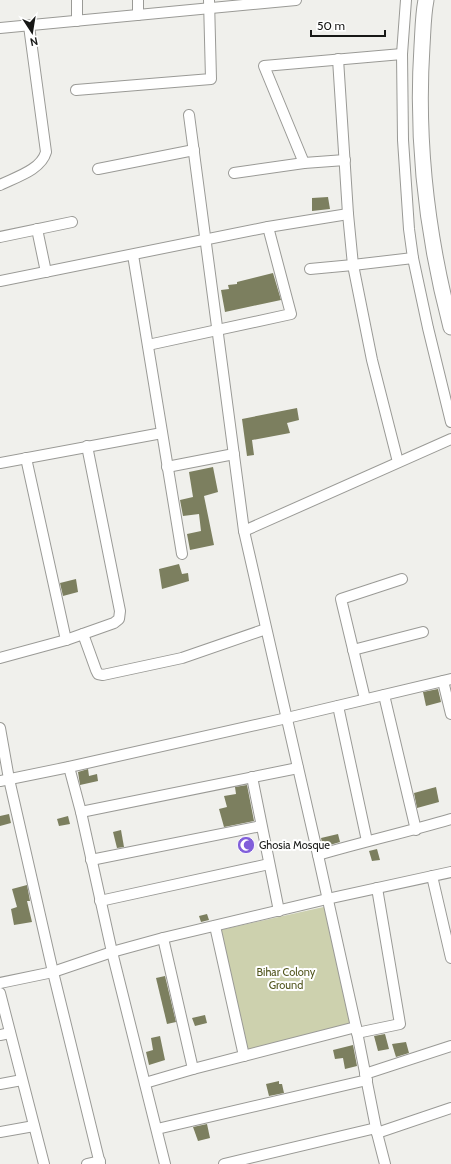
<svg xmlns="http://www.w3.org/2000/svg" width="451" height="1164" font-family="Cabin,sans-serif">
  <rect width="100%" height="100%" fill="#f0f0ec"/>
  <!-- green -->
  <polygon fill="#cdd1ae" points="328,906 356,1027 245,1055 216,931"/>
  <!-- building -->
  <g fill="#7c7f5f">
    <polygon points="328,197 330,209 312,211 312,198"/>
    <polygon points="273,273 281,300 225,312 221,290 229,289 228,285 237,284 237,282"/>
    <polygon points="297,408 299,420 287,423 290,433 252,440 254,455 247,456 242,419"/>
    <polygon points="213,467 218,492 204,496 214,545 190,550 187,534 201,531 199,514 183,516 180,500 193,497 189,472"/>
    <polygon points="179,564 182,574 188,573 189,581 162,589 159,569"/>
    <polygon points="76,579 78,592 63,596 60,583"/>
    <polygon points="438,689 441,702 426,706 423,692"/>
    <polygon points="88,769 89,776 97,774 98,781 80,785 78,772"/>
    <polygon points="247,785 254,821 224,827 219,809 227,807 224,796 236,794 235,787"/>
    <polygon points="436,787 439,802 417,808 414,793"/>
    <polygon points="9,814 11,823 0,826 0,816"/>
    <polygon points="68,816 70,824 59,826 57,819"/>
    <polygon points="121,830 124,847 117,848 113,832"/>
    <polygon points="338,834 340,842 323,847 321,838"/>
    <polygon points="377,849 380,860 372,861 369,851"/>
    <polygon points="27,885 30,901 27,901 32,922 14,925 11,909 17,907 12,889"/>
    <polygon points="207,914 209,920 201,922 199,916"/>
    <polygon points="165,976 176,1022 167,1024 156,978"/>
    <polygon points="205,1015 207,1023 195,1026 192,1018"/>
    <polygon points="385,1034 389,1049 378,1051 374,1036"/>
    <polygon points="160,1036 165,1060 149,1065 146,1052 153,1050 151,1038"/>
    <polygon points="406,1042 409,1053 396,1057 392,1044"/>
    <polygon points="353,1045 357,1066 345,1069 343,1058 335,1059 333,1050"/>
    <polygon points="279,1081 279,1084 282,1084 284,1093 269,1096 266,1084"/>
    <polygon points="207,1124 210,1138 198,1141 193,1127"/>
  </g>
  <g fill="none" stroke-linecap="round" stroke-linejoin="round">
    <defs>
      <g id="minor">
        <polyline points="77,0 77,21"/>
        <polyline points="138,0 138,15"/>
        <polyline points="406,0 402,54 403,140 409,229 413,258 428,328 451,422"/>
        <polyline points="0,28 296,0"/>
        <polyline points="338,59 348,214 353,265 372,360 398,462"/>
        <polyline points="76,90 211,79 209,0"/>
        <polyline points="189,115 244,531 318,855 356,1027 377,1133 385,1164"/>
        <polyline points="304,163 264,66 402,54"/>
        <polyline points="98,169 194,150"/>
        <polyline points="234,173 304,163 345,160"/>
        <path d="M0 185C16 177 41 170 46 152L29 26"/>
        <polyline points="37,229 46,272"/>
        <polyline points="0,237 72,222"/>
        <polyline points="133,255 182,554"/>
        <polyline points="310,269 353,265 413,258"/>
        <polyline points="0,281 268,227 348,214"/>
        <polyline points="148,345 291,314 268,227"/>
        <polyline points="26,458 66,640"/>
        <polyline points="0,463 162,433"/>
        <polyline points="167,467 234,454"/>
        <polyline points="244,531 451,439"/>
        <polyline points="83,634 96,670 98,674 103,675 182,658 266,629"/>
        <polyline points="353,650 423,632"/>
        <polyline points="0,658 66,640 114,623 119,619 120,611 87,446"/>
        <polyline points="443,681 451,714"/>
        <polyline points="384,695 416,830"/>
        <polyline points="365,699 341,599 402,579"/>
        <polyline points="338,706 367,841"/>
        <polyline points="0,728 9,779 53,972 100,1164"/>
        <polyline points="69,767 81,812 112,952 165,1164"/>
        <polyline points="252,777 279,911"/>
        <polyline points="0,781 69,767 287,718 451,679"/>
        <polyline points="81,812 298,768"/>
        <path d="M318 855C362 842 407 832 451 819"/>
        <polyline points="91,860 261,826"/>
        <polyline points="432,876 451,958"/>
        <polyline points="100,901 269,864"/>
        <polyline points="215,926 244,1056"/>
        <polyline points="163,938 193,1069"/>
        <polyline points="0,983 53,972 112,952 163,938 327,899 451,872"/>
        <polyline points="0,993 44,1164"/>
        <polyline points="357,1033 400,1024 377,888"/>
        <polyline points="0,1035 10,1033"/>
        <polyline points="365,1074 451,1046"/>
        <polyline points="145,1083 193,1069 356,1027"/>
        <polyline points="0,1084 22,1080"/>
        <polyline points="157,1129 367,1080"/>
        <polyline points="0,1132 34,1126"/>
        <polyline points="377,1133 451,1108"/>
        <polyline points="87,1164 100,1161"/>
        <polyline points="224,1164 376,1128"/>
      </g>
      <path id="primary" d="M426 0C423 15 423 31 422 46 416 139 427 236 451 327"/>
    </defs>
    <!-- minor casing -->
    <use href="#minor" stroke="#9a9a96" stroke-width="12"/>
    <!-- primary casing -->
    <use href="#primary" stroke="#9a9a96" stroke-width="17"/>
    <!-- minor -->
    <use href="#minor" stroke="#fff" stroke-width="10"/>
    <!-- primary -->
    <use href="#primary" stroke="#fff" stroke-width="15"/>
  </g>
  <!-- icons -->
  <defs>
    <symbol id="mosque-disc" viewBox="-11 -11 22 22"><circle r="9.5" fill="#815fda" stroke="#fff"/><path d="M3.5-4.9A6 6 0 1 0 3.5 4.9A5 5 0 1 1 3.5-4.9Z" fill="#fff"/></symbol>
  </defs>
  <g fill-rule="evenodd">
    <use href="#mosque-disc" x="236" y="835" width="20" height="20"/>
  </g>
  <g text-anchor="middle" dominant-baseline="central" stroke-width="4" stroke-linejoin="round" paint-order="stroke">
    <!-- poi labels -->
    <g font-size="11" fill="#171816" stroke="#fff" text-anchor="start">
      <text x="259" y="845">Ghosia Mosque</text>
    </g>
    <!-- park labels -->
    <g font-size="11" fill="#51551d" stroke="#fff">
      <text x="286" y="972">Bihar Colony<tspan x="286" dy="13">Ground</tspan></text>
    </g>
  </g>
  <!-- north arrow -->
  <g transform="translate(32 32) rotate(168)" stroke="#ffffff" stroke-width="3" paint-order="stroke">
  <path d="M0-3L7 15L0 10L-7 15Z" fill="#171816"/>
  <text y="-6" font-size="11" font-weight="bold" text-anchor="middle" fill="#171816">N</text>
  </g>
  <!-- scale -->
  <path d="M311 30v6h74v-6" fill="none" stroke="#171816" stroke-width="2"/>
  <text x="317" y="30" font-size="12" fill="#171816" stroke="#ffffff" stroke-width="3" paint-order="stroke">50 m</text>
</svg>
